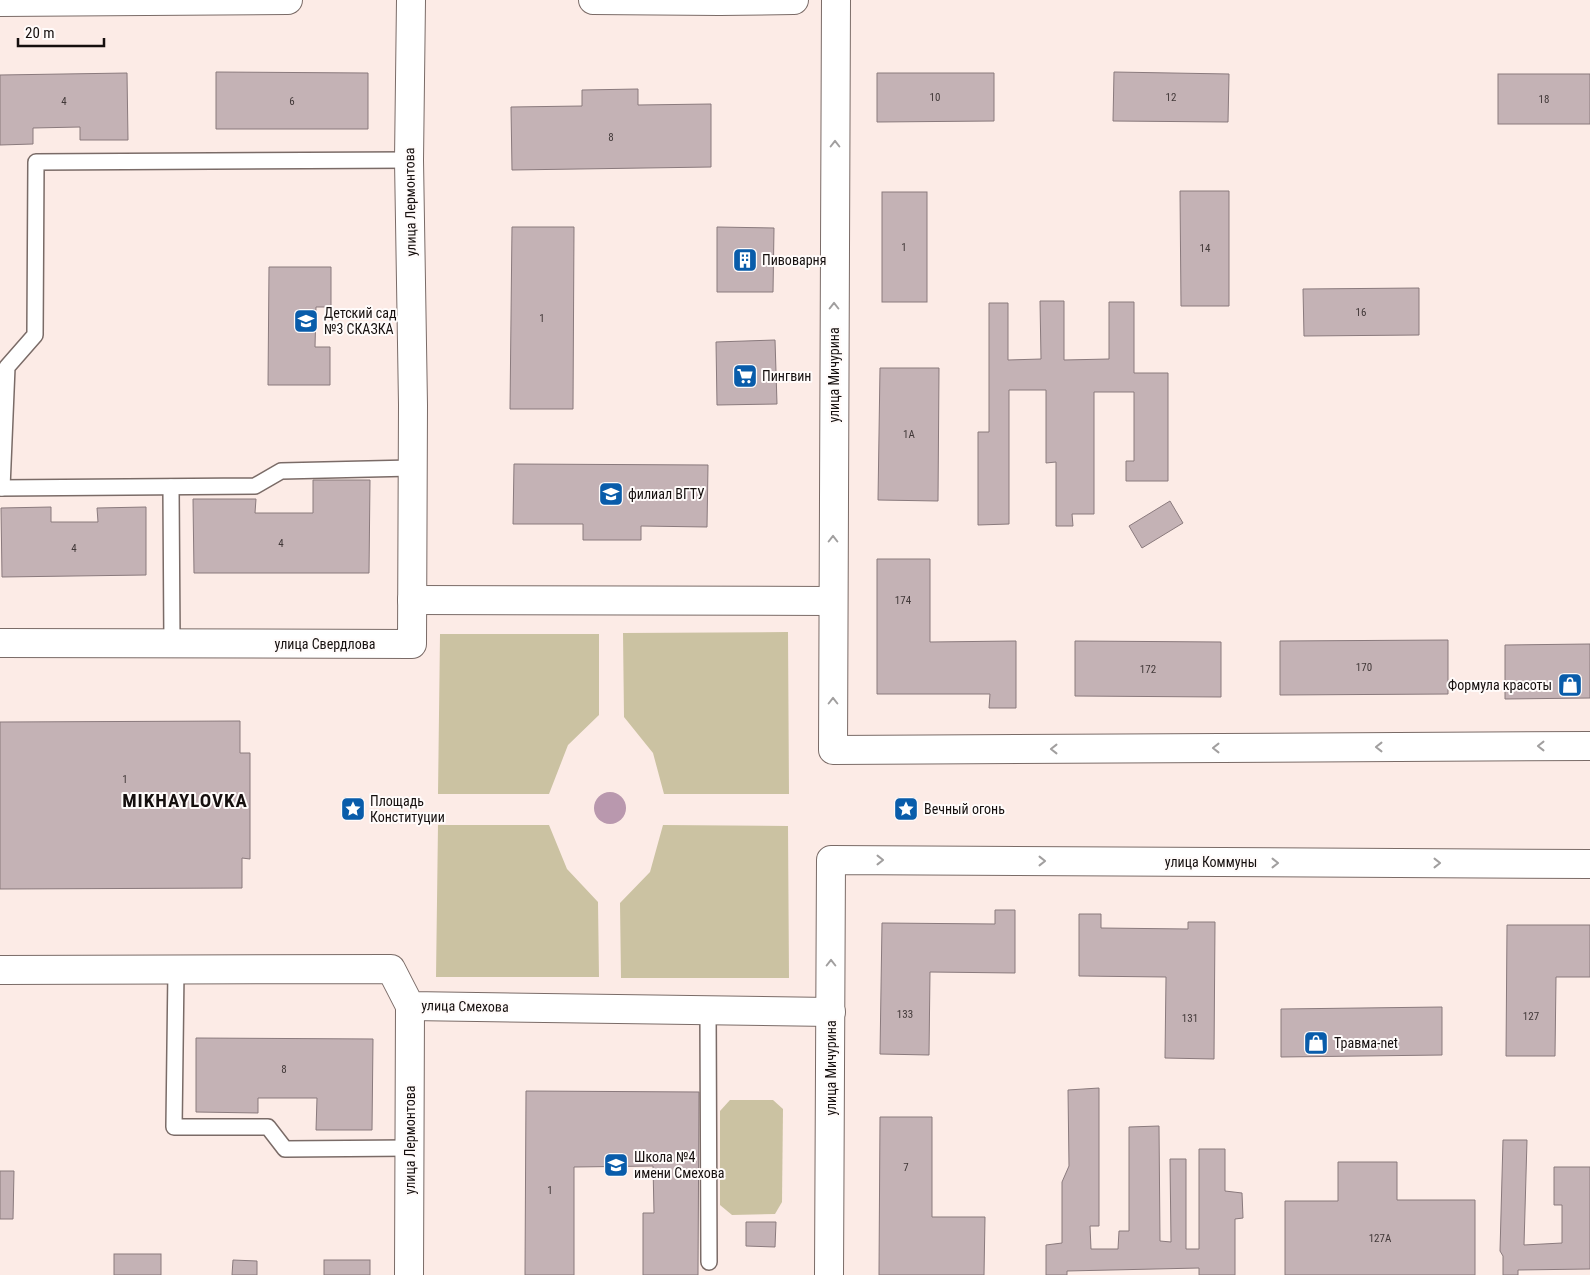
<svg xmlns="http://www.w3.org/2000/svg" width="1590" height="1275" font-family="'Roboto Condensed',sans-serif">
  <rect width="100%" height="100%" fill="#fcebe6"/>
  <!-- green -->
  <g fill="#cbc2a2">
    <polygon points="788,632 789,794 664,794 653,753 624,717 623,633"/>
    <polygon points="440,634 599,634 599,715 568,745 549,794 438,794"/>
    <polygon points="438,825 549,825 567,869 598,902 599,977 436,977"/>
    <polygon points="663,825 788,826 789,978 621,978 620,903 650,872"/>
    <polygon points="730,1100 773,1100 783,1109 782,1202 775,1214 732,1215 720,1205 720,1111"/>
  </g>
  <!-- water -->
  <circle fill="#b998ae" cx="610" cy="808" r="16"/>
  <!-- building -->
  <g fill="#c4b2b5" stroke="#8a7a7d">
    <polygon points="216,72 368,73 368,129 216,129"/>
    <polygon points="1114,72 1229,74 1228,122 1113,121"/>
    <polygon points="127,73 128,140 80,140 80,127 33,128 33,144 0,145 0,75"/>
    <polygon points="877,73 994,73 994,121 877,122"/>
    <rect x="1498" y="74" width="92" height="50"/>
    <polygon points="638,89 638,105 711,104 711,167 512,170 511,107 582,106 582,90"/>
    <polygon points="1180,191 1229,191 1229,306 1181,306"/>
    <rect x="882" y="192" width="45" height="110"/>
    <polygon points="512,227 574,227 573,409 510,409"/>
    <polygon points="717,227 774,228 773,292 717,292"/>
    <polygon points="269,267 331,267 331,307 316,307 315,347 330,347 330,385 268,385"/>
    <polygon points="1419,288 1419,335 1304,336 1303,289"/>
    <polygon points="1040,301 1064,301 1064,360 1109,359 1109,302 1134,302 1134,373 1168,373 1168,481 1126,481 1126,461 1134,461 1134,392 1094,392 1094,514 1072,514 1073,526 1056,526 1056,462 1046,463 1046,390 1009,390 1009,524 978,525 978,432 989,432 989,303 1008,303 1008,360 1041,359"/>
    <polygon points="775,340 777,404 717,405 716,342"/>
    <polygon points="880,368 939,368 938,501 878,500"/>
    <polygon points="514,464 708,465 707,527 641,526 641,540 583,540 583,524 513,524"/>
    <polygon points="313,480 370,480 369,573 194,573 193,499 256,499 255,513 313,513"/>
    <polygon points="1170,501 1183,523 1142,548 1129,526"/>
    <polygon points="51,507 51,522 98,522 97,508 146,507 146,575 2,577 1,508"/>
    <polygon points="877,559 930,559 930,642 1016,641 1016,708 989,708 990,694 877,694"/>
    <polygon points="1448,640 1448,694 1280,695 1280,641"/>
    <polygon points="1075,641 1221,642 1221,697 1075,696"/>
    <polygon points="1590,644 1590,698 1505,699 1505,645"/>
    <polygon points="240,721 240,753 250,753 250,859 242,858 242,888 0,889 0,722"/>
    <polygon points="995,910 1015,910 1015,973 930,972 929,1055 880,1054 882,923 995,924"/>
    <polygon points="1079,914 1101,914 1101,928 1188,929 1188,922 1215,922 1214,1059 1165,1058 1166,977 1079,976"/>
    <polygon points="1507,925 1590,925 1590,977 1556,977 1555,1056 1506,1056"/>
    <polygon points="1442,1007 1442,1055 1281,1057 1281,1009"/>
    <polygon points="196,1038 373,1039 372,1130 316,1130 317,1098 258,1098 258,1113 196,1112"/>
    <polygon points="1099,1088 1099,1226 1090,1226 1091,1249 1118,1249 1119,1231 1129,1231 1129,1127 1159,1126 1160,1241 1171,1242 1170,1159 1186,1159 1186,1249 1199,1249 1199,1149 1225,1149 1225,1191 1242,1193 1243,1218 1235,1219 1235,1275 1199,1275 1199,1268 1067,1271 1067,1275 1046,1275 1046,1245 1062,1243 1062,1182 1069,1166 1068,1090"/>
    <polygon points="526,1091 699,1092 698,1275 643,1275 643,1213 654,1213 653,1166 574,1167 574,1275 525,1275"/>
    <polygon points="880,1117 932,1117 932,1217 985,1217 984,1275 879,1275"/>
    <polygon points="1503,1140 1527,1140 1524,1245 1562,1243 1562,1205 1554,1205 1554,1167 1590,1167 1590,1269 1518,1270 1518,1275 1503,1275 1503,1256 1500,1251"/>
    <polygon points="1338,1162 1397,1162 1397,1200 1475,1200 1475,1275 1285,1275 1285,1201 1338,1201"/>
    <polygon points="0,1171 14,1171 13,1219 0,1219"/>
    <polygon points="746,1222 776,1222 775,1247 746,1246"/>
    <rect x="114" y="1254" width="47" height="21"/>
    <polygon points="233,1260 257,1261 257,1275 232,1275"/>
    <rect x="324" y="1260" width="46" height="15"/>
  </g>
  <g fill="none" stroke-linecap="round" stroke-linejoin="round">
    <defs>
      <g id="service">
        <polyline points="171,487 172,643"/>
        <polyline points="0,488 255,486 281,471 412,468"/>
        <polyline points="2,488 7,367 35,335 36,162 409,160"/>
        <polyline points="176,970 174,1127 268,1127 285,1149 410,1148"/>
        <polyline points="708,1010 709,1262"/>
      </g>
      <g id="minor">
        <polyline points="412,600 833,601"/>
        <polyline points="0,643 412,644 413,405 409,160 411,0"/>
        <polyline points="0,970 391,969 410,1006 831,1012"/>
        <polyline points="409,1275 410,1006"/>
      </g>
      <g id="tertiary">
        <polyline points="593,0 720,1 794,0"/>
        <polyline points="836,0 833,750 1590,746"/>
        <polyline points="0,2 288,0"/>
        <polyline points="829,1275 831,860 1590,864"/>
      </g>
    </defs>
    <!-- service casing -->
    <use href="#service" stroke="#7a6b67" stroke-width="18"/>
    <!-- minor casing -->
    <use href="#minor" stroke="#7a6b67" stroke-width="30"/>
    <!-- tertiary casing -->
    <use href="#tertiary" stroke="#7a6b67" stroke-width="30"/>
    <!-- service -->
    <use href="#service" stroke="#fff" stroke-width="15"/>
    <!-- minor -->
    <use href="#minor" stroke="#fff" stroke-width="28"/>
    <!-- tertiary -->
    <use href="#tertiary" stroke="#fff" stroke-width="28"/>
  </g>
  <!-- one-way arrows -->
  <defs><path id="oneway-chevron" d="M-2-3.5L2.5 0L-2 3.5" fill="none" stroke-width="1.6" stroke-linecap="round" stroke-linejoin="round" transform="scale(1.25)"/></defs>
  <g stroke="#a19f9f">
    <use href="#oneway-chevron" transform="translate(835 144) rotate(-90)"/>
    <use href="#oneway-chevron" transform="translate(834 306) rotate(-90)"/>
    <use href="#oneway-chevron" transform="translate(833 539) rotate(-90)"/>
    <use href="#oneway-chevron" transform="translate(833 701) rotate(-90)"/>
    <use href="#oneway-chevron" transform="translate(1541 746) rotate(180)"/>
    <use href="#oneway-chevron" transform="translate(1379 747) rotate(180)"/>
    <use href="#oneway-chevron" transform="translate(1216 748) rotate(180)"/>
    <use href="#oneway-chevron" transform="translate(1054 749) rotate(180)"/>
    <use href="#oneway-chevron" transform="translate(880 860)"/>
    <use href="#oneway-chevron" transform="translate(1042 861)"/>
    <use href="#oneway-chevron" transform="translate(1275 863)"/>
    <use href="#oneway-chevron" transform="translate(1437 863)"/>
    <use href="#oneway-chevron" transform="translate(831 963) rotate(-90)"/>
  </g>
  <!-- icons -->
  <defs>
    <symbol id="building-square" viewBox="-11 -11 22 22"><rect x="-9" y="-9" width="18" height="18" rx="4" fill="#095caa" stroke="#fffbfa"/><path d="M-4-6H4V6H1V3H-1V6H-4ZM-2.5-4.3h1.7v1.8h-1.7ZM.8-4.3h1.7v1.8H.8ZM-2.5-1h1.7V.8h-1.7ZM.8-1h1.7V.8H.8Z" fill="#fff"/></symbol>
    <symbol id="school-square" viewBox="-11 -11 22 22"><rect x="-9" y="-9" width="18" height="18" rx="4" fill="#095caa" stroke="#fffbfa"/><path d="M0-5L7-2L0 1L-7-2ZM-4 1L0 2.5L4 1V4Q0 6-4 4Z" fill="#fff"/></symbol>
    <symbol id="supermarket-square" viewBox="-11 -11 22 22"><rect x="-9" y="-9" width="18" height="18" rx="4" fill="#095caa" stroke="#fffbfa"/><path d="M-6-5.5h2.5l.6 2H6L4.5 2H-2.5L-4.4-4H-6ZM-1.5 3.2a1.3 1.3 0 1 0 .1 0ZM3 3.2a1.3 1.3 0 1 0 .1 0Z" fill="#fff"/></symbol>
    <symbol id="university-square" viewBox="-11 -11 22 22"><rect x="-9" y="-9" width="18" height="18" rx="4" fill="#095caa" stroke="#fffbfa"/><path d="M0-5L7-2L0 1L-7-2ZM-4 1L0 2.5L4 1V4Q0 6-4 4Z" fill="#fff"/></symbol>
    <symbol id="shop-square" viewBox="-11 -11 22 22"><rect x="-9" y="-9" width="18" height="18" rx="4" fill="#095caa" stroke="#fffbfa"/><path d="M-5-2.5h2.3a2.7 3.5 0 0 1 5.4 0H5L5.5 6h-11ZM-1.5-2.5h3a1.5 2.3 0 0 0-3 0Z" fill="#fff"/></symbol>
    <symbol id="sight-square" viewBox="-11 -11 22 22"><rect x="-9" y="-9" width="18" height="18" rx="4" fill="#095caa" stroke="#fffbfa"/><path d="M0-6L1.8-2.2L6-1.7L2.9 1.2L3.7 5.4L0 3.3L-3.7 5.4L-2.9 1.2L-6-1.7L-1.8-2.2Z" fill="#fff"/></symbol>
  </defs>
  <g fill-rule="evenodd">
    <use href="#building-square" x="731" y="246" width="28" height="28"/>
    <use href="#school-square" x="292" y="307" width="28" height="28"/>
    <use href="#supermarket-square" x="731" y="362" width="28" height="28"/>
    <use href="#university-square" x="597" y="480" width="28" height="28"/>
    <use href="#shop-square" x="1556" y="671" width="28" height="28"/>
    <use href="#sight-square" x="339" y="795" width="28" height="28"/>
    <use href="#sight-square" x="892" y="795" width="28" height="28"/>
    <use href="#shop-square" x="1302" y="1029" width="28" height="28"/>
    <use href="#school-square" x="602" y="1151" width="28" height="28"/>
  </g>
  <g text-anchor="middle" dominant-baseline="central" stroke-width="4" stroke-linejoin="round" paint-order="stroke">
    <!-- number labels -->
    <g font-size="11" fill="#413838">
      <text x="935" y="97">10</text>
      <text x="1171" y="97">12</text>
      <text x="1544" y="99">18</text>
      <text x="64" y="101">4</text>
      <text x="292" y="101">6</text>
      <text x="611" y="137">8</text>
      <text x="904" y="247">1</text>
      <text x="1205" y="248">14</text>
      <text x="1361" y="312">16</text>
      <text x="542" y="318">1</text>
      <text x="909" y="434">1А</text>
      <text x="281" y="543">4</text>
      <text x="74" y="548">4</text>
      <text x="903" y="600">174</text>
      <text x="1364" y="667">170</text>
      <text x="1148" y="669">172</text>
      <text x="125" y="779">1</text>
      <text x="905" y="1014">133</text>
      <text x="1531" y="1016">127</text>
      <text x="1190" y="1018">131</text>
      <text x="284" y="1069">8</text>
      <text x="906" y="1167">7</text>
      <text x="550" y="1190">1</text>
      <text x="1380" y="1238">127А</text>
    </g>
    <!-- street labels -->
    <g font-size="14" fill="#150f0e" stroke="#fffbfa">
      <text transform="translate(410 202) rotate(-91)">улица Лермонтова</text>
      <text transform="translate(834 375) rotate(-90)">улица Мичурина</text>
      <text x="325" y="644">улица Свердлова</text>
      <text x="1211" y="862">улица Коммуны</text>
      <text transform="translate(465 1006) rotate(1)">улица Смехова</text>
      <text transform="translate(831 1068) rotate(-90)">улица Мичурина</text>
      <text transform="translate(410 1140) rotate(-90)">улица Лермонтова</text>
    </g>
    <!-- poi labels -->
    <g font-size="14" fill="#150f0e" stroke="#fffbfa" text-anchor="start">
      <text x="762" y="260">Пивоварня</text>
      <text x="324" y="313">Детский сад<tspan x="324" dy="16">№3 СКАЗКА</tspan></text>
      <text x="762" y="376">Пингвин</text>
      <text x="628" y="494">филиал ВГТУ</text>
      <text x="1552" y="685" text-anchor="end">Формула красоты</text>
      <text x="370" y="801">Площадь<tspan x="370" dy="16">Конституции</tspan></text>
      <text x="924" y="809">Вечный огонь</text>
      <text x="1334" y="1043">Травма-net</text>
      <text x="634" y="1157">Школа №4<tspan x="634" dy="16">имени Смехова</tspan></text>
    </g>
    <!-- district labels -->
    <g font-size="19" font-weight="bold" letter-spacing="1" fill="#150f0e" stroke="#fffbfa">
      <text x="185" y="800">MIKHAYLOVKA</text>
    </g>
  </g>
  <!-- scale -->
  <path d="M18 38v8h86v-8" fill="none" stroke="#150f0e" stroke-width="2.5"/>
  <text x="25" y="38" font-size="15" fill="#150f0e" stroke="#fffbfa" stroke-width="4" paint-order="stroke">20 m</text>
</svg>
